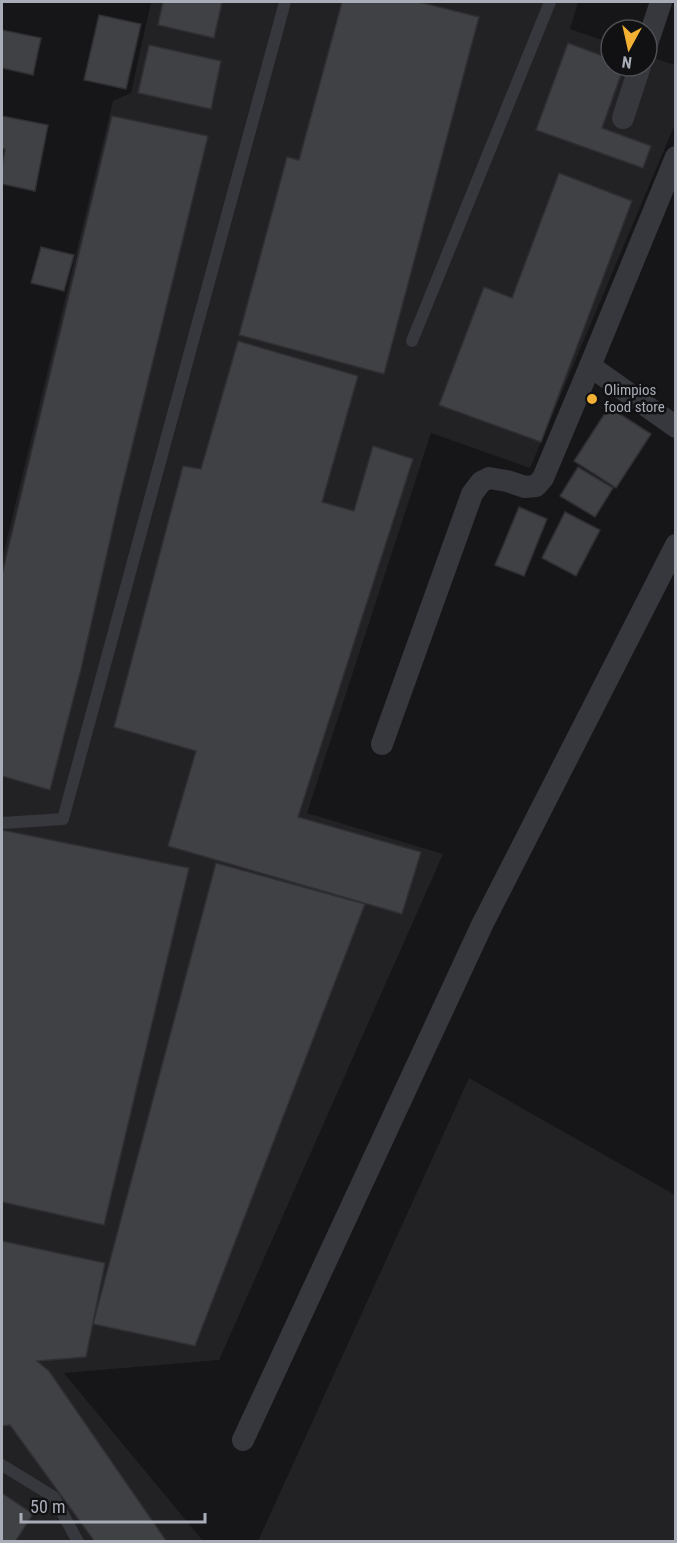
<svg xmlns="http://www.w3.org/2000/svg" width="677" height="1543" font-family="'Roboto Condensed',sans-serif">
  <rect width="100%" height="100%" fill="#161618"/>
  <!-- built -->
  <g fill="#222225">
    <polygon points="151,2 578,2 570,29 611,43 611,66 647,66 647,56 675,65 675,124 530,468 431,433 307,813 443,854 219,1360 64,1373 203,1541 2,1542 2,559 113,101 131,93"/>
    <polygon points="469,1078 675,1195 675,1541 258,1541"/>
  </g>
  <!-- building -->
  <g fill="#404145" stroke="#303034" stroke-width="1.5">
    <polygon points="163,2 222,2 214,38 158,25"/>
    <polygon points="342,2 419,2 479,17 384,374 239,335 287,157 299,160"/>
    <polygon points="99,15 141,24 126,89 84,80"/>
    <polygon points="2,30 41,38 33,75 2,68"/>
    <polygon points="568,43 611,59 611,66 624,66 602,128 651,146 643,168 536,130"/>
    <polygon points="149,45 221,61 211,109 138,93"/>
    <polygon points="2,116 48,125 35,191 2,184 2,167 5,149 2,149"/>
    <polygon points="112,116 208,136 119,500 81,669 50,790 2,776 2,574"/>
    <polygon points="559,173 632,201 541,442 439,405 484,287 512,298"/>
    <polygon points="41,247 74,255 64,291 31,283"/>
    <polygon points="238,341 358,376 322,502 354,511 373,446 413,459 298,817 421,852 402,914 168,846 196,751 114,727 183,466 201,469"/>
    <polygon points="609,407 651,434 616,488 574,461"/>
    <polygon points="578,467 613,488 595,517 560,496"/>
    <polygon points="519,507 547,519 524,576 495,565"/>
    <polygon points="565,512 600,530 576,576 542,558"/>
    <polygon points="2,830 189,868 104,1225 2,1202"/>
    <polygon points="216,863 365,904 195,1346 93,1324"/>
    <polygon points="2,1241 105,1263 86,1357 37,1361 49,1371 167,1542 95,1542 10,1425 2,1426"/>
    <polygon points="2,1493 33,1514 15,1542 2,1542"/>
  </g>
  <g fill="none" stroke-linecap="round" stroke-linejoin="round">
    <!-- lane -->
    <g stroke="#37383d" stroke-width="12">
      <polyline points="412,341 550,2"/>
      <polyline points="2,823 63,819 285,2"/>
      <polyline points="2,1465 54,1497 78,1542"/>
    </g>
    <!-- street -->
    <g stroke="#37383d" stroke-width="22">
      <polyline points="647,44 661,2"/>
      <polyline points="623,118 640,66"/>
      <polyline points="676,157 590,366 676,427"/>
      <polyline points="382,744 472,494 481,482 489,478 507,481 525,487 536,486 543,478 590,366"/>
      <polyline points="243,1440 482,925 676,545"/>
    </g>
  </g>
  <!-- markers -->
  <circle fill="#f2b134" stroke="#111113" stroke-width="2" cx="592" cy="399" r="6"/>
  <g text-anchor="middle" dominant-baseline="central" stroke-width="5" stroke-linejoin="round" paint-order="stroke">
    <!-- poi labels -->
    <g font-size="15" fill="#a8adb8" stroke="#111113" text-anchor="start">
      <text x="604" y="390">Olimpios<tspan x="604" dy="17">food store</tspan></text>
    </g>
  </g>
  <!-- border -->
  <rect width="677" height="1543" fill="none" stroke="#a8adb8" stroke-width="6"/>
  <!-- north arrow -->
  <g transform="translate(629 48) rotate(188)"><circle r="28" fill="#111113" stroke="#4d4f55" stroke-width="1.5"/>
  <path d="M0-4.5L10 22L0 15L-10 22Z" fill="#f2b134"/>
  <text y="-9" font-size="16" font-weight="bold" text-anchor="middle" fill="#a8adb8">N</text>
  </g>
  <!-- scale -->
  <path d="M21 1513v9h184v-9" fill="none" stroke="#a8adb8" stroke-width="3"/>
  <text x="30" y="1513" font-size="18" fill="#a8adb8" stroke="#111113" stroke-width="4.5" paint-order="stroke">50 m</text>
</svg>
